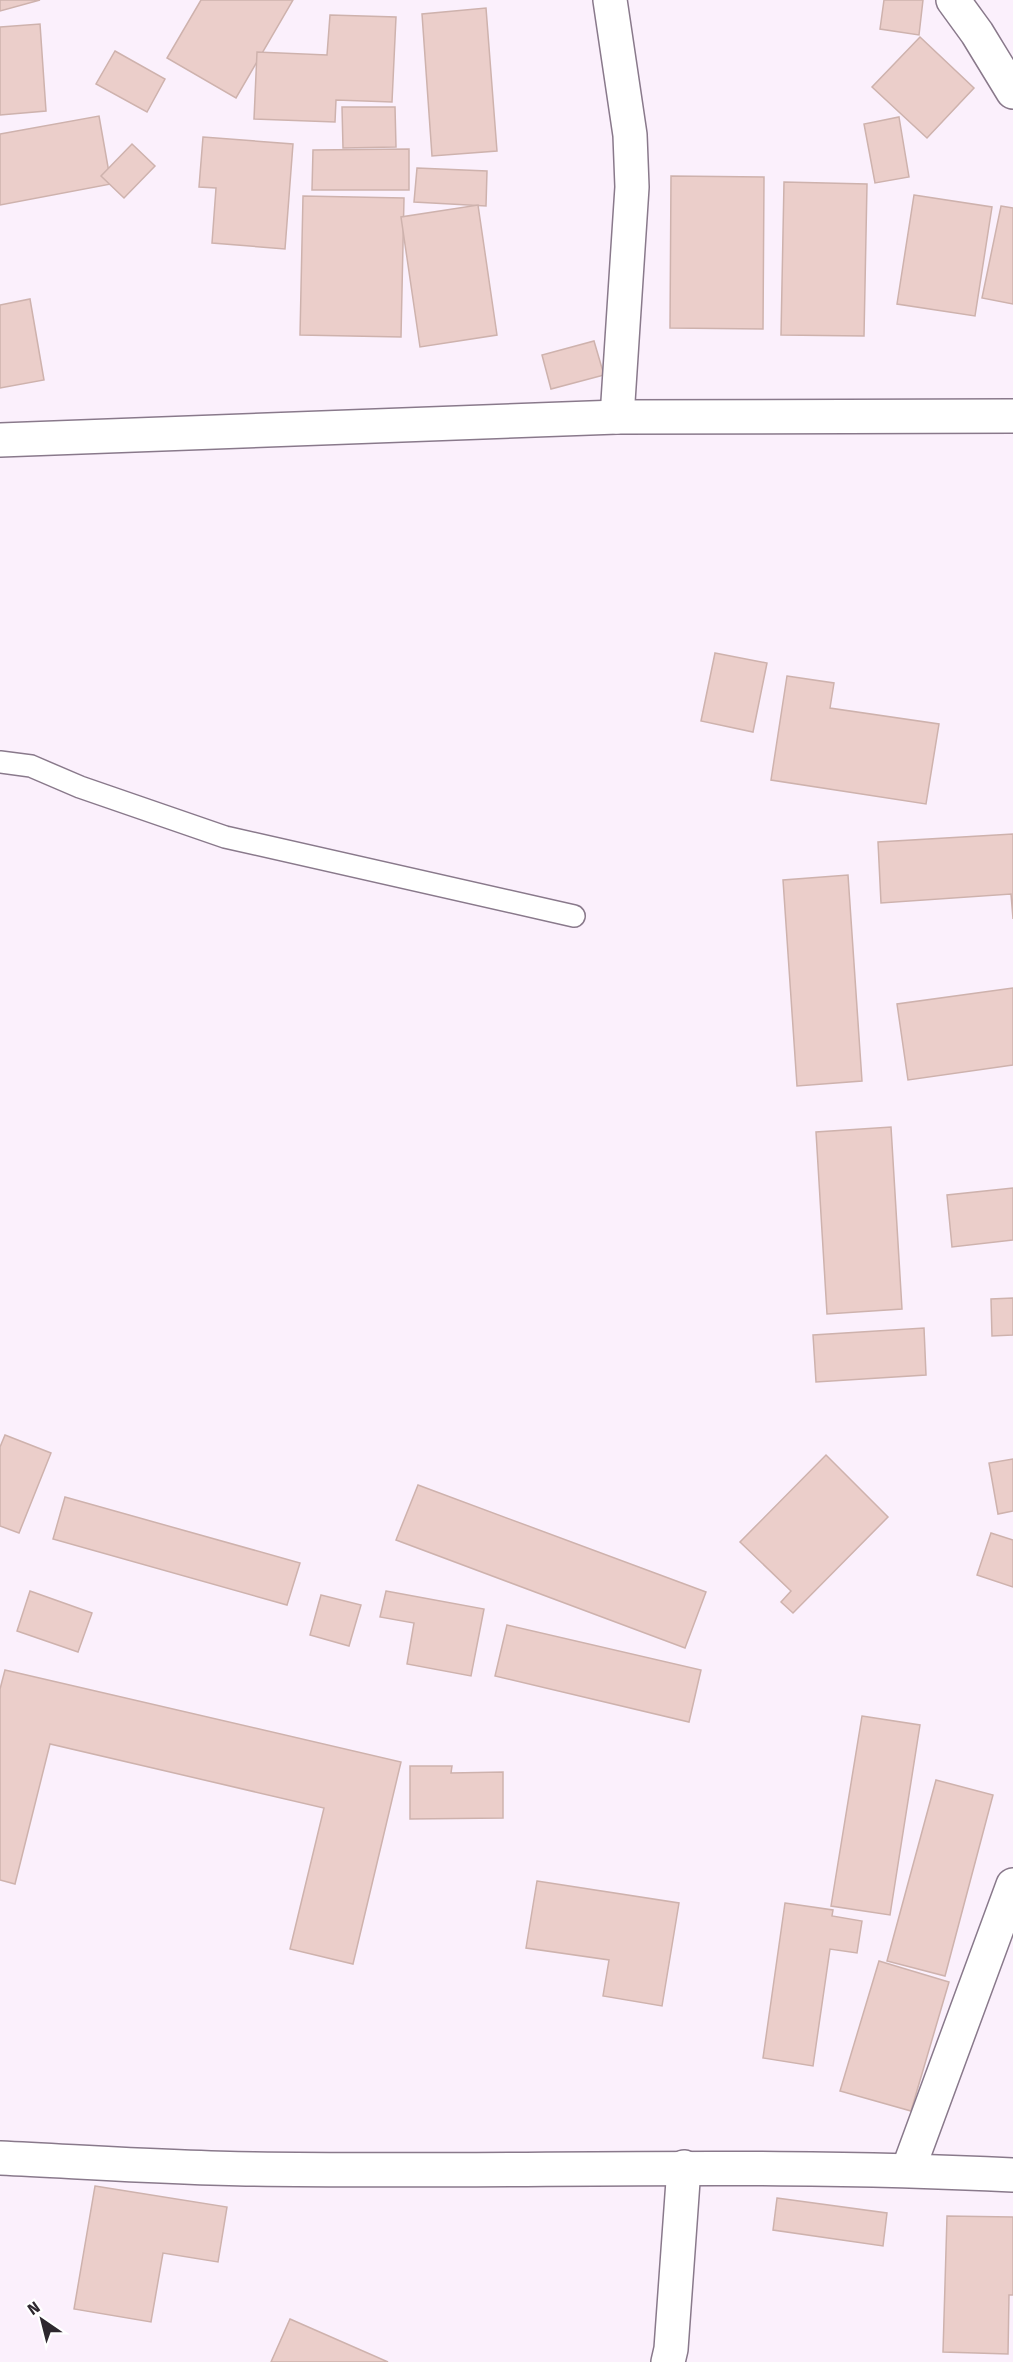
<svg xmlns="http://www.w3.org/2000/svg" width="1013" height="2362" font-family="'Fira Sans',sans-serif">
  <rect width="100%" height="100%" fill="#fbf0fc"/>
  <!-- building -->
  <g fill="#ebceca" stroke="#ceb2ad" stroke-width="1.5">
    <polygon points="0,0 40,0 0,11"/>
    <polygon points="201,0 293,0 236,98 167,58"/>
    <polygon points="884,0 923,0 919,35 880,29"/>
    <polygon points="486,8 497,151 432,156 422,14"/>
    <polygon points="330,15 396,17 392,102 336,100 335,122 254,119 257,52 327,55"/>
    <polygon points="40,24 46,111 0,115 0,27"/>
    <polygon points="920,37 974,88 927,138 872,87"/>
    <polygon points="115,51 165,79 147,112 96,84"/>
    <polygon points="342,107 395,107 396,147 343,148"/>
    <polygon points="99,116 111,184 0,205 0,134"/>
    <polygon points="899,117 909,177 875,183 864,124"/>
    <polygon points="203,137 293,144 285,249 212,243 216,188 199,187"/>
    <polygon points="132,144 155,166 124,198 101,176"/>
    <polygon points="409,149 409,190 312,190 313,150"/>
    <polygon points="417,168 487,171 486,206 414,202"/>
    <polygon points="671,176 764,177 763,329 670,328"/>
    <polygon points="784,182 867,184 864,336 781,335"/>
    <polygon points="914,195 992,207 975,316 897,304"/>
    <polygon points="303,196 404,198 401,337 300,335"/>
    <polygon points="478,205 497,335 420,347 401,217"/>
    <polygon points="1001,206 1013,208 1013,304 982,298"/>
    <polygon points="30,299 44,380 0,388 0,305"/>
    <polygon points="594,341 604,375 551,389 542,355"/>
    <polygon points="715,653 767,663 753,732 701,721"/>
    <polygon points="787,676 834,683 830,708 939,724 926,804 771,780"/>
    <polygon points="1013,834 1013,919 1011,894 881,903 878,842"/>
    <polygon points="848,875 862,1081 797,1086 783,880"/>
    <polygon points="1013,988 1013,1065 908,1080 897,1004"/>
    <polygon points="891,1127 902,1309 827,1314 816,1132"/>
    <polygon points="1013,1188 1013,1240 952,1247 947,1195"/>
    <polygon points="1013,1298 1013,1335 992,1336 991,1299"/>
    <polygon points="924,1328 926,1375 816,1382 813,1335"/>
    <polygon points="5,1435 51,1453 19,1533 0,1526 0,1447"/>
    <polygon points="826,1455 888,1517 793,1613 781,1602 791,1591 740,1542"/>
    <polygon points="1013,1459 1013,1511 998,1514 989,1463"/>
    <polygon points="418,1485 706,1592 685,1648 396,1540"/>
    <polygon points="65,1497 300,1563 287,1605 53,1539"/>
    <polygon points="991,1533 1013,1540 1013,1587 977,1575"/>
    <polygon points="30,1591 92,1613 78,1652 17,1631"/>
    <polygon points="386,1591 484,1609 471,1676 407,1664 414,1623 380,1617"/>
    <polygon points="321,1595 361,1605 349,1646 310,1635"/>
    <polygon points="507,1625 701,1670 689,1722 495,1676"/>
    <polygon points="5,1670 401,1762 353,1964 290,1949 324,1808 50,1744 15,1884 0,1880 0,1689"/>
    <polygon points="862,1716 920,1725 890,1915 831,1906"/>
    <polygon points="410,1766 452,1766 451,1773 503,1772 503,1818 410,1819"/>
    <polygon points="936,1780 993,1795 945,1976 887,1961"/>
    <polygon points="537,1881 679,1903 662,2006 603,1996 609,1960 526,1948"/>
    <polygon points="785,1903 833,1910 832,1916 862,1921 857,1953 830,1949 813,2066 763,2058"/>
    <polygon points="879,1961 949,1982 911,2111 840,2091"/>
    <polygon points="95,2186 227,2207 218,2262 163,2253 151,2322 74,2309"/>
    <polygon points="777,2198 887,2213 883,2246 773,2230"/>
    <polygon points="947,2216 1013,2217 1013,2295 1009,2295 1008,2354 943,2352"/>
    <polygon points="290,2319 388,2362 271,2362"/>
  </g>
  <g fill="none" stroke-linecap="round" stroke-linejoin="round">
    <defs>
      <polyline id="lane" points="0,762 31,766 80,787 225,837 574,916"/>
      <g id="street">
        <polyline points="610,0 630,135 632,187 617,417"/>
        <polyline points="953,0 977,33 1013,92"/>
        <polyline points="0,440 617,417 1013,416"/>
        <path d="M0 2158C85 2162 170 2168 254 2169 507 2173 760 2162 1013 2175"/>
        <polyline points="908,2170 1013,1885"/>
        <polyline points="668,2362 671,2349 684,2167"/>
      </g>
    </defs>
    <!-- lane casing -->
    <use href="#lane" stroke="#89798b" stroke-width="24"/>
    <!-- street casing -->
    <use href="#street" stroke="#89798b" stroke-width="36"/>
    <!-- lane -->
    <use href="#lane" stroke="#fff" stroke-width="21"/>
    <!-- street -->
    <use href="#street" stroke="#fff" stroke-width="33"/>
  </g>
  <!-- north arrow -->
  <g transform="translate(42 2320) rotate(325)" stroke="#ffffff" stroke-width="4.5" paint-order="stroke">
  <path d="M0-4.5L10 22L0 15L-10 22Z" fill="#2d272e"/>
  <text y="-9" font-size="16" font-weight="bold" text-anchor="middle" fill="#2d272e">N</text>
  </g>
</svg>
